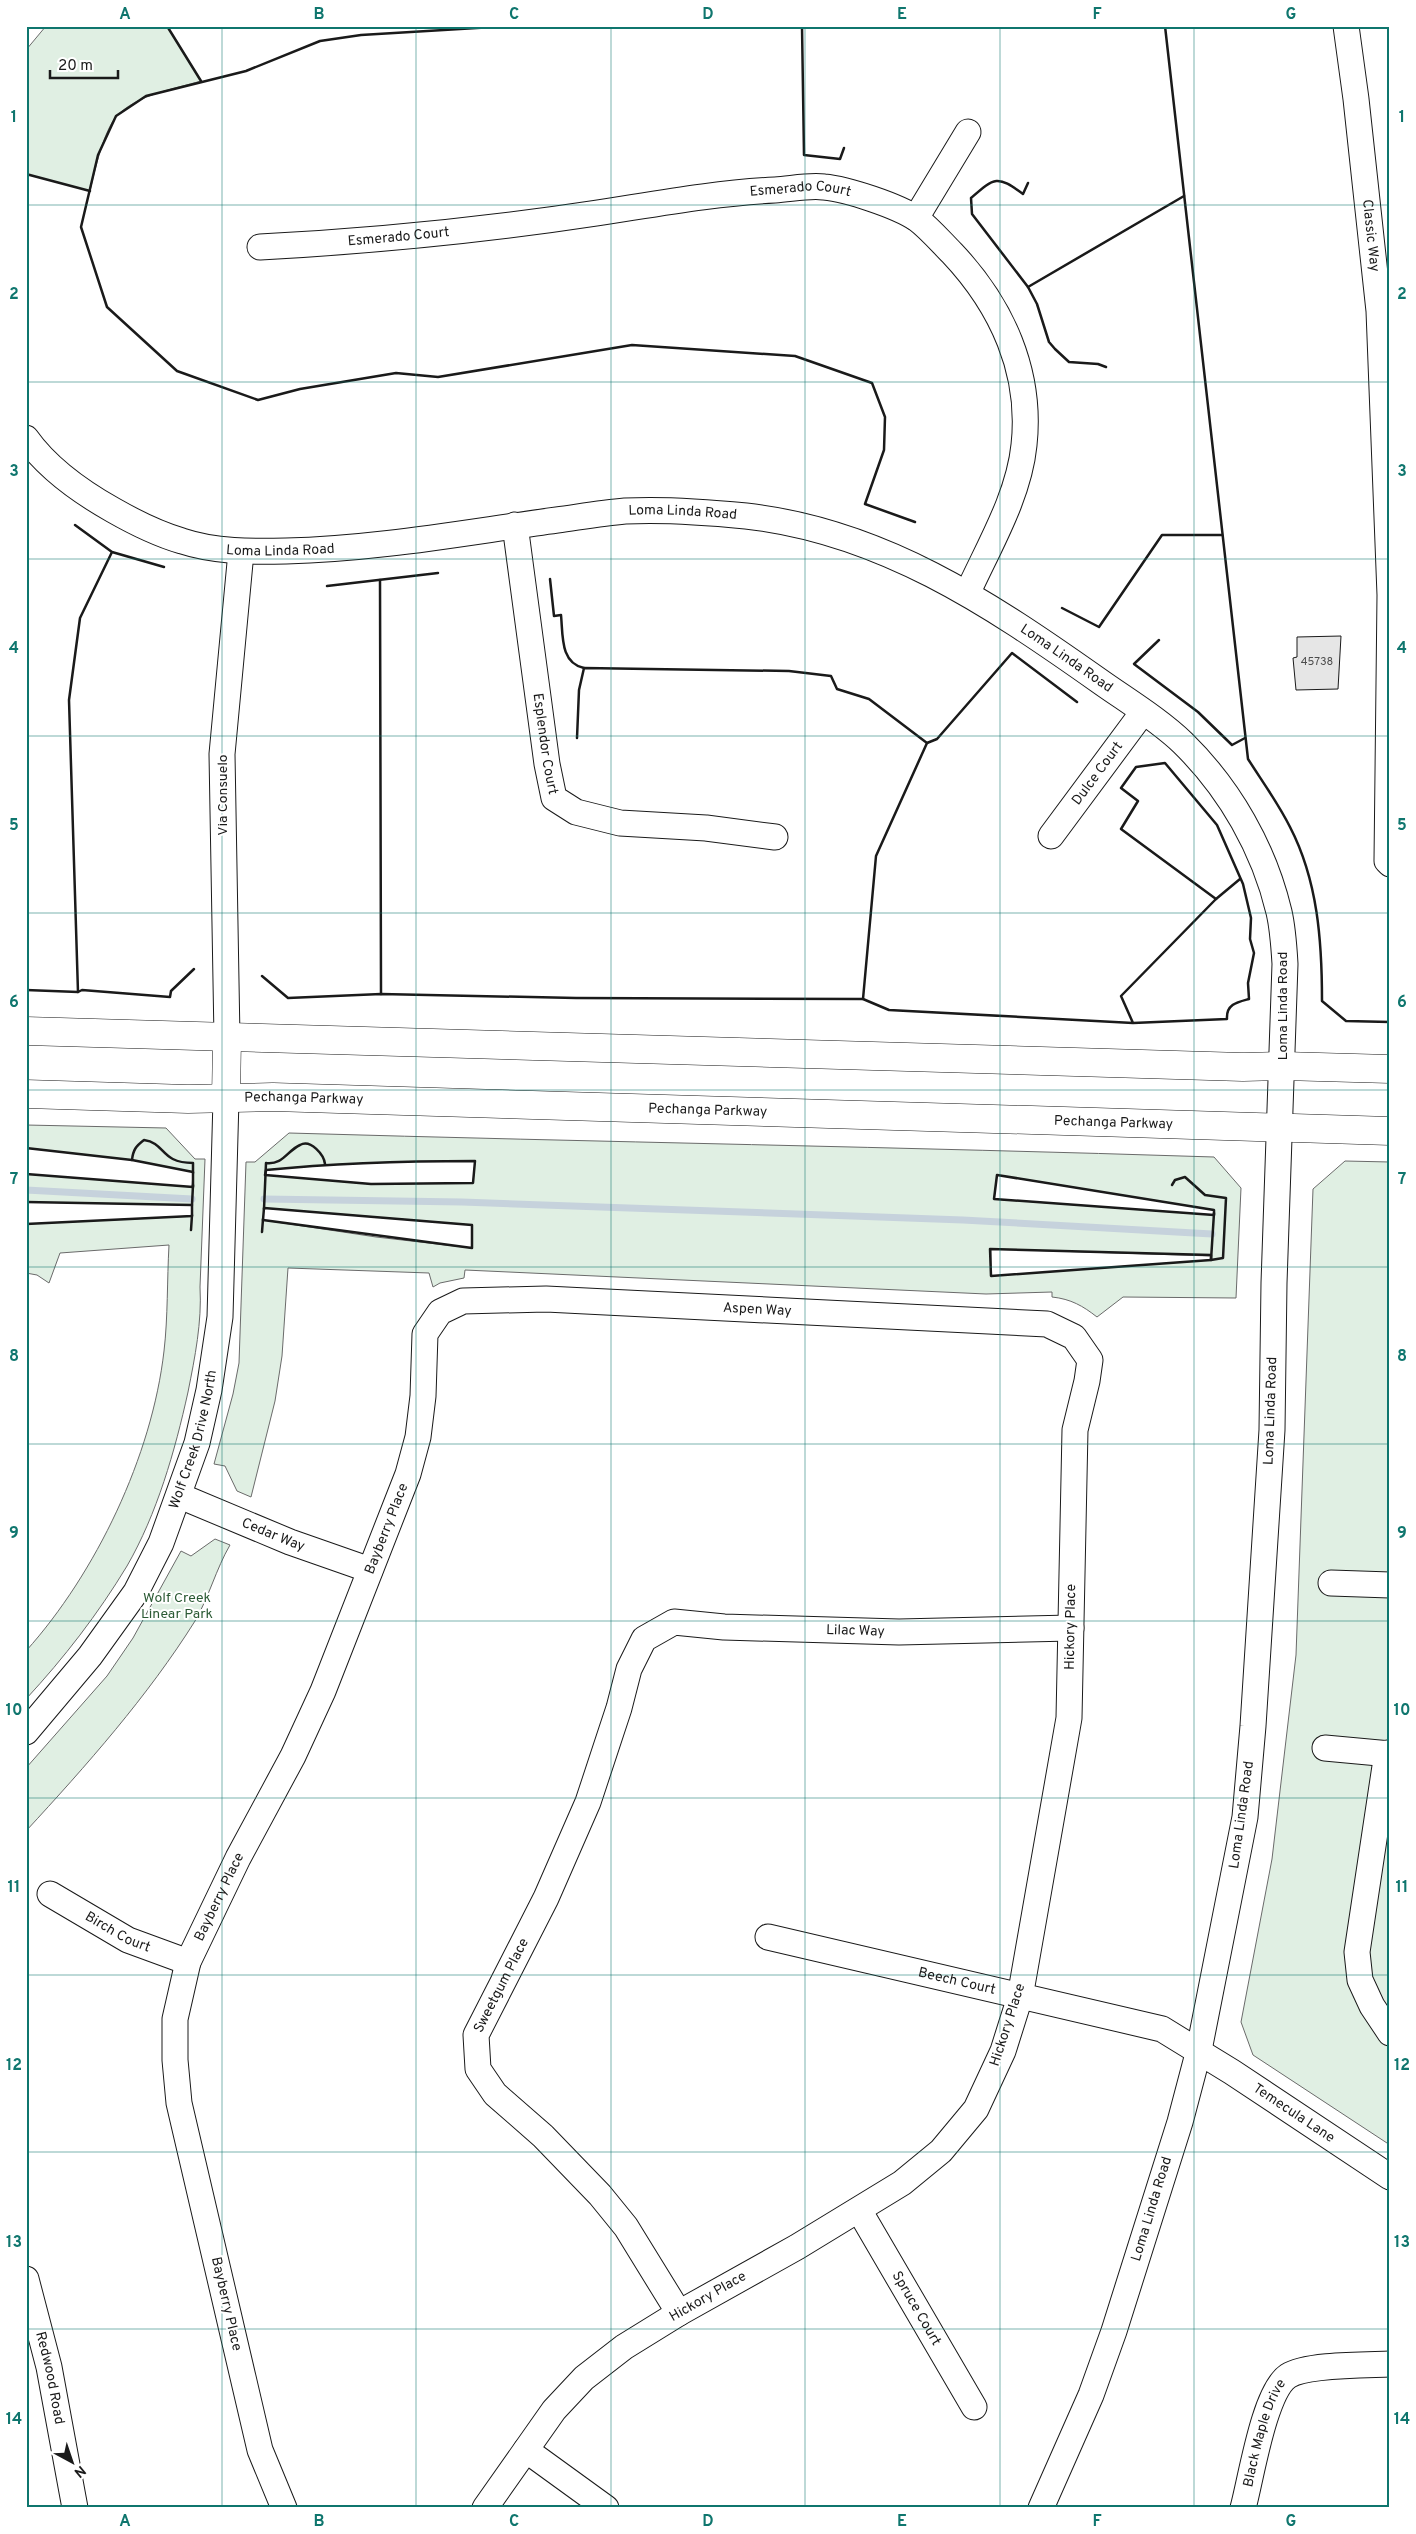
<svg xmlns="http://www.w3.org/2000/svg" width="1416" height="2534" font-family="Overpass,sans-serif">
  <rect width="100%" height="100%" fill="#fff"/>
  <!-- green -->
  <g fill="#e0efe3" stroke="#6a6a6a" fill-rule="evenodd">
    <path d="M46 26H167L201 81C174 89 136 95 117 116 104 129 94 173 90 191L26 174V50Z"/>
    <path d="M26 1125 166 1128 195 1159H205L200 1287C202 1322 195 1357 188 1392 175 1451 157 1514 127 1566 98 1614 64 1658 26 1699V1651C96 1573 152 1456 164 1351 168 1317 167 1280 169 1245L60 1253 49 1283 37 1275 26 1273V1224L192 1216V1205L26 1202V1174L192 1187 193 1172 132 1160 26 1148Z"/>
    <path d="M289 1133C597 1142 906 1147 1214 1157L1241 1188 1236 1298 1123 1297 1097 1317C1083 1306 1071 1299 1052 1297V1292L986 1294 465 1270 464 1278 440 1283 433 1287 429 1273 288 1268 282 1356 275 1401 251 1497 237 1491 225 1466 214 1464 233 1394 239 1363 246 1162H255ZM475 1161 473 1183 371 1184 265 1175 266 1170C336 1163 405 1161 475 1161ZM997 1175 1214 1210V1215L994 1199ZM264 1208 472 1225V1248L376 1237 263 1220ZM991 1249 1211 1256 1210 1260 991 1276Z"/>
    <polygon points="1345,1161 1390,1162 1390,2145 1253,2055 1241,2022 1272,1859 1296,1655 1313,1189"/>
    <path d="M215 1539 230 1545C216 1569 209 1597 195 1621 148 1696 86 1766 26 1831V1768L107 1676 133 1638 181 1551 191 1556Z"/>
  </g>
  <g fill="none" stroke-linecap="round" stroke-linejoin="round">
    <!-- stream -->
    <g stroke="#c6d2dc" stroke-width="7">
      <polyline points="26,1190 192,1199"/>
      <polyline points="264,1199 462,1202 963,1220 1212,1234"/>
    </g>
  </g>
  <!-- building -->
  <polygon fill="#e6e6e6" stroke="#1a1a1a" points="1341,636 1338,689 1296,690 1293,658 1297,657 1297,637"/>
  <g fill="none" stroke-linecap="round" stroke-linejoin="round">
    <defs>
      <g id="minor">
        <path id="s1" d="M1346 26 1356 99 1379 311 1390 595 1387 861 1390 864"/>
        <polyline points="916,218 968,132"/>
        <path id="s2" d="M260 247C373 241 485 230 597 213 656 204 715 193 775 190 791 189 809 185 824 187 847 189 898 206 917 219 929 228 941 242 952 253 1002 306 1032 372 1024 445 1019 496 989 546 968 592"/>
        <path id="s3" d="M26 438C48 469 81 492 113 510 134 522 158 534 182 541 215 552 252 552 286 551 377 549 467 532 557 520 579 517 602 513 625 511 664 509 706 512 746 516 881 531 989 603 1098 680 1126 700 1158 719 1183 743 1230 789 1264 849 1279 912 1283 929 1284 947 1285 964L1274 1283 1272 1430 1253 1726 1245 1817 1199 2050 1180 2122 1114 2331 1091 2395 1041 2508"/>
        <path id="s4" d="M515 525 547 764 554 798 576 812 620 823 706 828 775 837"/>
        <path id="s5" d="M1051 836 1143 712"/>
        <polyline points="227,1038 222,754 241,552"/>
        <path id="s6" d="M180 1496 290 1542 370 1570"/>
        <polyline points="1331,1583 1390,1585"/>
        <path id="s7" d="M26 1732 90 1656 136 1592 161 1543 197 1443 209 1390 220 1317 226 1099"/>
        <polyline points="1325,1748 1390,1754"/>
        <polyline points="1387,1753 1357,1952 1360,1980 1372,2006 1390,2033"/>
        <path id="s8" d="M50 1894 128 1940 188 1962"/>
        <path id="s9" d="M768 1937 1162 2029 1232 2072 1390 2177"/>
        <path id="s10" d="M859 2210 974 2407"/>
        <path id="s11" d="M26 2279 49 2367 75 2508"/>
        <path id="s12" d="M679 2313 626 2227 600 2195 543 2136 495 2094 478 2069 476 2035 546 1898 588 1802 619 1708 629 1669 644 1639 674 1622 724 1627 899 1632 1071 1628"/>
        <polyline points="526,2450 606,2508"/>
        <path id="s13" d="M284 2508 260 2450 179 2103 175 2060V2019L188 1962 238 1858 293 1756 323 1691 408 1474 418 1437 423 1396 425 1334 440 1312 463 1301 546 1299 1047 1324 1074 1337 1090 1360 1087 1381 1075 1430 1069 1718 1020 1997 1003 2051 976 2109 941 2151 902 2183 797 2247 679 2313 624 2347 584 2378 554 2410 485 2508"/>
        <path id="s14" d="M1243 2508C1251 2479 1264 2392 1288 2376 1306 2364 1366 2365 1390 2364"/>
      </g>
      <g id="major">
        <polyline points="26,1031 1243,1067 1283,1066 1390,1069"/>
        <path id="s15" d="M26 1094 188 1099 273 1097 1390 1131"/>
        <polyline points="226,1099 227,1038"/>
      </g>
    </defs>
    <!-- minor casing -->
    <use href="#minor" stroke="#1a1a1a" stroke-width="27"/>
    <!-- major casing -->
    <use href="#major" stroke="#1a1a1a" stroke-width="29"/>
    <!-- minor -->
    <use href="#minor" stroke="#fff" stroke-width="25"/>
    <!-- major -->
    <use href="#major" stroke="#fff" stroke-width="28"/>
    <!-- wall -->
    <g stroke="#1a1a1a" stroke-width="2.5">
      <polyline points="167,26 201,81"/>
      <polyline points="512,26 361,35 320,41 246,71 146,96 116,116 98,155 81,227 107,307 177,371 258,400 300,389 396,373 438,377 632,345 795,356 872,383 885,417 884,450 865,504 915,522"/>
      <polyline points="802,26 804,155 840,159 844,148"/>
      <path d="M1165 26 1248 759C1262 781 1278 803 1290 827 1318 881 1322 942 1322 1001L1346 1021 1390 1022"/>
      <polyline points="26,174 90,191"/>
      <path d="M1028 183 1023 194C997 175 995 177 971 198L972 214 1028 287 1037 304 1049 342 1055 349 1069 362 1098 364 1106 367"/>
      <polyline points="1028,287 1184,196"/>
      <polyline points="75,525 112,552 164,567"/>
      <path d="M550 579 554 616 561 615C563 635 560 663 584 668"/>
      <polyline points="380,580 381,994"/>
      <polyline points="327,586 438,573"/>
      <polyline points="1062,608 1099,627 1162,535 1222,535"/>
      <polyline points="1159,640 1134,664 1198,712 1232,745 1245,738"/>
      <polyline points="577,738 579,690 584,668 789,671 831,676 837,689 869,699 927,743"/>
      <polyline points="1216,899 1240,879"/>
      <path d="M262 976 288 998 381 994 576 998 863 999 889 1010 1133 1023 1121 996 1216 899 1121 829 1138 801 1121 788 1136 767 1165 763 1217 825 1243 884 1251 918 1250 939 1254 953 1248 983 1249 999C1238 1002 1226 1004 1227 1019L1133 1023"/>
      <polyline points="26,990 78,992 82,990 170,997 171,991 194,969"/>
      <polyline points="78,992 69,700 80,618 112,552"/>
      <polyline points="863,999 876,856 927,743 937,739 1012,653 1077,702"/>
      <polyline points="26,1148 132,1160 193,1172 193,1187 26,1174"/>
      <path d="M132 1160C133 1150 136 1146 144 1140 166 1143 160 1163 193 1163V1173"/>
      <path d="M475 1161 473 1183 371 1184 265 1175 266 1170C336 1163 405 1161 475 1161Z"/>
      <polygon points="997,1175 1214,1210 1214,1215 994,1199"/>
      <polyline points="1172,1185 1175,1180 1185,1177 1205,1195 1226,1198 1223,1258 1211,1260 1214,1213"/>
      <polyline points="26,1202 192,1205 192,1216 26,1224"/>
      <polyline points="192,1205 193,1185"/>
      <polygon points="264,1208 472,1225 472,1248 263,1220"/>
      <path d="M264 1209 266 1163C283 1165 287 1151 300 1145 311 1139 324 1155 325 1164"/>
      <polyline points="191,1230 192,1215"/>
      <polyline points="262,1232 263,1219"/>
      <polygon points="990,1249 1211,1255 1211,1260 991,1276"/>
    </g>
  </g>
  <!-- grid -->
  <path fill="none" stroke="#0f766e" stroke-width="1" stroke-opacity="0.55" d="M222 26V2508M416 26V2508M611 26V2508M805 26V2508M1000 26V2508M1194 26V2508M26 205H1390M26 382H1390M26 559H1390M26 736H1390M26 913H1390M26 1090H1390M26 1267H1390M26 1444H1390M26 1621H1390M26 1798H1390M26 1975H1390M26 2152H1390M26 2329H1390"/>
  <g text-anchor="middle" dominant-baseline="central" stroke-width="4" stroke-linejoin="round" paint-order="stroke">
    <!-- number labels -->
    <g font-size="11" fill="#4d4d4d">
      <text x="1317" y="662">45738</text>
    </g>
    <!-- street labels -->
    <g font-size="14" fill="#1a1a1a" stroke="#fff">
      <text stroke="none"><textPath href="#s2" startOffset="544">Esmerado Court</textPath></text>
      <text stroke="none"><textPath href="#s1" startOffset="211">Classic Way</textPath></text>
      <text stroke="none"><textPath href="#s2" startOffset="139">Esmerado Court</textPath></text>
      <text stroke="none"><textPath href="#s3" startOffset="694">Loma Linda Road</textPath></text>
      <text stroke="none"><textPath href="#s3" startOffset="289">Loma Linda Road</textPath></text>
      <text stroke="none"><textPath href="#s3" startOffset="1112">Loma Linda Road</textPath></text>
      <text stroke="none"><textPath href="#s4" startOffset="221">Esplendor Court</textPath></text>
      <text stroke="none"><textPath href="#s5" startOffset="78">Dulce Court</textPath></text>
      <text transform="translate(223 795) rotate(-90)">Via Consuelo</text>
      <text transform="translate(1283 1006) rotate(-90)">Loma Linda Road</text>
      <text stroke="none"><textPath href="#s15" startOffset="278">Pechanga Parkway</textPath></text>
      <text stroke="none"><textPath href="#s15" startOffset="682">Pechanga Parkway</textPath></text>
      <text stroke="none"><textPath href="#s15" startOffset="1088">Pechanga Parkway</textPath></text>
      <text stroke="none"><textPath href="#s13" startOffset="1586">Aspen Way</textPath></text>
      <text transform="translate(1271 1411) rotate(-88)">Loma Linda Road</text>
      <text stroke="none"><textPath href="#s7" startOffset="342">Wolf Creek Drive North</textPath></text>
      <text stroke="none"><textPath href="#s13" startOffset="1039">Bayberry Place</textPath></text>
      <text stroke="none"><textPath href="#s6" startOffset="101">Cedar Way</textPath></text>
      <text transform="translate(1071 1627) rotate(-89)">Hickory Place</text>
      <text stroke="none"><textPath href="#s12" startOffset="1000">Lilac Way</textPath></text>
      <text transform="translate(1242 1815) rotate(-82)">Loma Linda Road</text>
      <text stroke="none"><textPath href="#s13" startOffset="634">Bayberry Place</textPath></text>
      <text stroke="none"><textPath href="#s8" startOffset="78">Birch Court</textPath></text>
      <text stroke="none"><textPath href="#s9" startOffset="194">Beech Court</textPath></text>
      <text stroke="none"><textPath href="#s12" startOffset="408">Sweetgum Place</textPath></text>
      <text transform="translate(1008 2025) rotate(-72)">Hickory Place</text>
      <text stroke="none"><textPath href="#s9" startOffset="561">Temecula Lane</textPath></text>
      <text transform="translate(1152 2209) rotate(-73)">Loma Linda Road</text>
      <text transform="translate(708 2297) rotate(-30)">Hickory Place</text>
      <text transform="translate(226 2304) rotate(77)">Bayberry Place</text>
      <text stroke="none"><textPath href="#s10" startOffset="114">Spruce Court</textPath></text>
      <text stroke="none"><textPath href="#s11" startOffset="102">Redwood Road</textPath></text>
      <text stroke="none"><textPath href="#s14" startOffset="78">Black Maple Drive</textPath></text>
    </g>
    <!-- park labels -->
    <g font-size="14" fill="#2b5a34" stroke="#fff">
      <text x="177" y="1598">Wolf Creek<tspan x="177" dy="16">Linear Park</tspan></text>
    </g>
  </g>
  <!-- border -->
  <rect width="1416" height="2534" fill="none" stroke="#ffffff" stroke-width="55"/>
  <!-- north arrow -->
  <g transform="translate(72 2462) rotate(140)" stroke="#ffffff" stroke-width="4" paint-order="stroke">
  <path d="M0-4L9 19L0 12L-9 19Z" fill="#1a1a1a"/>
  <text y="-8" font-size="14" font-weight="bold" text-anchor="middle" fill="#1a1a1a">N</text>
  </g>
  <!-- scale -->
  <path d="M50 70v8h68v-8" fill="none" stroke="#1a1a1a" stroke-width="2.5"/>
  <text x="58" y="70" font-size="15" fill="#1a1a1a" stroke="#ffffff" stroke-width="4" paint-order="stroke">20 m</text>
  <rect x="28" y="28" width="1360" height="2478" fill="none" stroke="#0f766e" stroke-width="2"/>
  <g font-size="16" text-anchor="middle" font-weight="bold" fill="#0f766e">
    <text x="125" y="19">A</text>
    <text x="319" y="19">B</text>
    <text x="514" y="19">C</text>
    <text x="708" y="19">D</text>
    <text x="902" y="19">E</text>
    <text x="1097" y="19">F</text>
    <text x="1291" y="19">G</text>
    <text x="14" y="122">1</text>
    <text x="1402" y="122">1</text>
    <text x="14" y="299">2</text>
    <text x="1402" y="299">2</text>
    <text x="14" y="476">3</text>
    <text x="1402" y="476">3</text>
    <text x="14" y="653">4</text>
    <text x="1402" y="653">4</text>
    <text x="14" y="830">5</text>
    <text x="1402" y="830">5</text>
    <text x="14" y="1007">6</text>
    <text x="1402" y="1007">6</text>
    <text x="14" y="1184">7</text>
    <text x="1402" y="1184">7</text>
    <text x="14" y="1361">8</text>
    <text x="1402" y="1361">8</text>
    <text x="14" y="1538">9</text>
    <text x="1402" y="1538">9</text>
    <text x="14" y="1715">10</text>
    <text x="1402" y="1715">10</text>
    <text x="14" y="1892">11</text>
    <text x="1402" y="1892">11</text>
    <text x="14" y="2070">12</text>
    <text x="1402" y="2070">12</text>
    <text x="14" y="2247">13</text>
    <text x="1402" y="2247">13</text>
    <text x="14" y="2424">14</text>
    <text x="1402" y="2424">14</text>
    <text x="125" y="2526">A</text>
    <text x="319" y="2526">B</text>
    <text x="514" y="2526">C</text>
    <text x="708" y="2526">D</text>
    <text x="902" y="2526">E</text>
    <text x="1097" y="2526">F</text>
    <text x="1291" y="2526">G</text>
  </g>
</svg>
